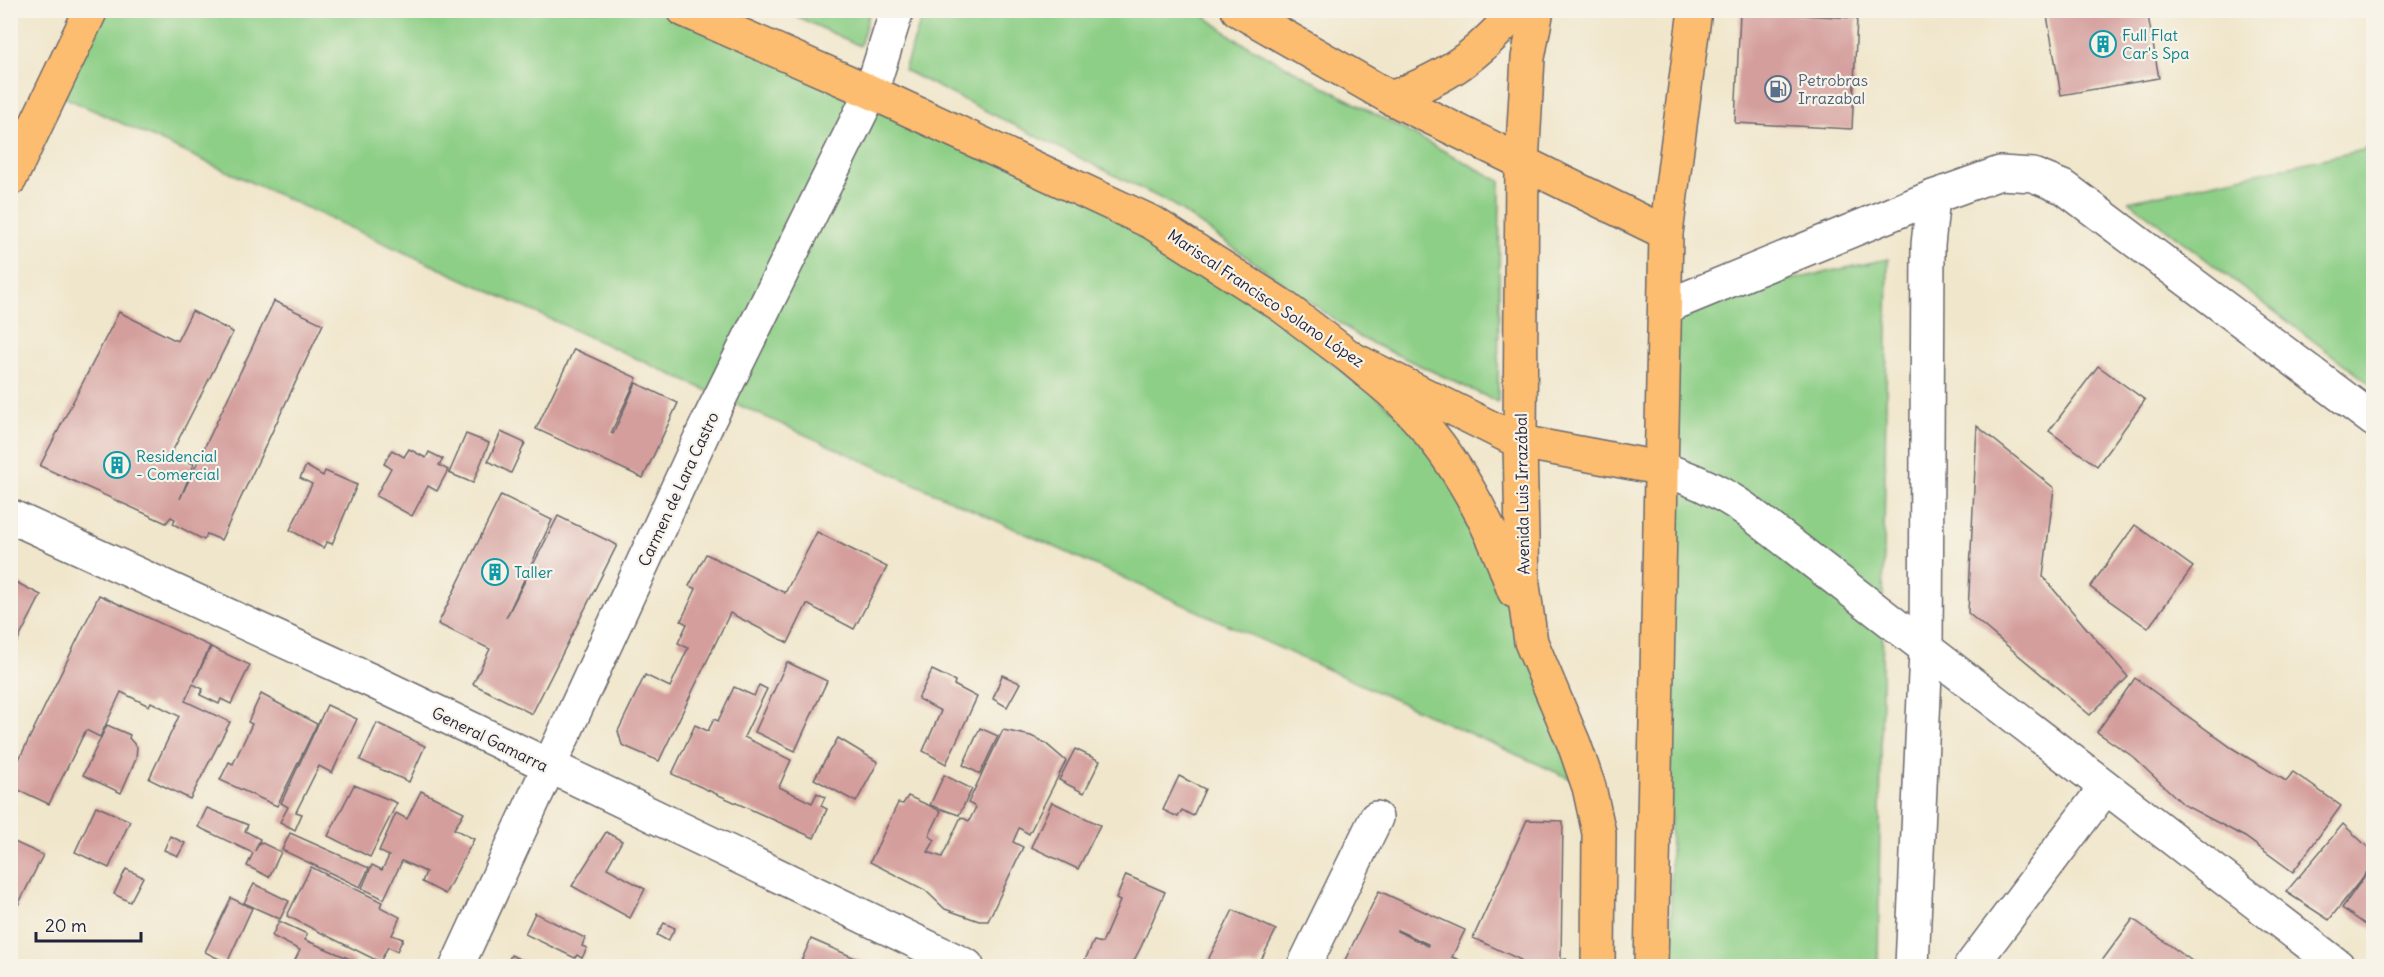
<svg xmlns="http://www.w3.org/2000/svg" width="2384" height="977" font-family="Delius,sans-serif">
  <rect width="100%" height="100%" fill="#f7f3e8"/>
  <filter id="ink" filterUnits="userSpaceOnUse"><feTurbulence type="fractalNoise" baseFrequency=".0167" numOctaves="2"/><feDisplacementMap in="SourceGraphic" scale="12" xChannelSelector="R" yChannelSelector="G"/><feConvolveMatrix kernelMatrix="1 2 1 2 8 2 1 2 1" color-interpolation-filters="sRGB"/></filter>
  <filter id="wash" filterUnits="userSpaceOnUse"><feTurbulence type="fractalNoise" baseFrequency=".008" numOctaves="4" result="noise"/><feDisplacementMap in="SourceGraphic" scale="24" xChannelSelector="R" yChannelSelector="G"/><feGaussianBlur stdDeviation="1.35" result="paint"/><feColorMatrix in="noise" values="0 0 0 0 0 0 0 0 0 0 0 0 0 0 0 0 0 1.4 0 .05"/><feComposite in="paint" operator="in"/></filter>
  <g filter="url(#wash)">
    <rect width="100%" height="100%" fill="#f0e6cb"/>
    <!-- green -->
    <g fill="#8ecf87" stroke="#587861" stroke-width="1.5">
      <polygon points="684,10 1153,223 1447,452 1589,787 721,397 53,92 91,11"/>
      <polygon points="785,11 870,11 860,46"/>
      <polygon points="924,11 1198,11 1237,40 1500,181 1498,402 1361,338 1170,203 904,70"/>
      <polygon points="2373,148 2373,386 2129,201"/>
      <polygon points="1888,259 1878,966 1672,966 1665,307"/>
    </g>
    <g id="blocks">
      <!-- building -->
      <g fill="#d49e9c" fill-rule="evenodd">
        <polygon points="2046,10 2147,10 2159,78 2061,95"/>
        <polygon points="1740,12 1857,18 1852,129 1735,123"/>
        <polygon points="274,301 323,324 221,540 207,534 204,540 173,524 175,519 171,517 166,523 40,466 119,312 177,341 192,311 233,332 170,456 194,464 180,499"/>
        <polygon points="574,349 637,378 611,433 613,434 636,383 678,403 643,478 536,429"/>
        <polygon points="2098,366 2145,400 2097,466 2049,431"/>
        <polygon points="1977,426 2054,488 2043,577 2128,677 2090,715 1968,613"/>
        <polygon points="501,432 525,443 511,473 488,461"/>
        <polygon points="466,434 489,443 473,483 449,473"/>
        <polygon points="409,449 426,458 429,452 443,459 439,465 448,470 437,491 428,486 412,516 376,496 391,468 384,464 392,450 404,457"/>
        <polygon points="306,466 323,476 325,471 357,485 332,544 327,542 323,548 290,530 312,484 300,478"/>
        <polygon points="501,495 552,520 506,618 558,516 617,545 532,714 473,684 490,649 438,624"/>
        <polygon points="2135,525 2193,567 2148,628 2090,587"/>
        <polygon points="817,532 887,567 854,629 807,604 788,643 730,613 659,761 622,745 618,731 645,675 670,687 688,648 678,643 687,624 681,621 696,589 689,586 706,554 785,593"/>
        <polygon points="10,579 41,595 10,656"/>
        <polygon points="99,595 210,646 194,682 211,647 250,665 231,704 221,699 219,704 200,695 203,689 193,684 185,701 230,722 190,799 149,779 179,716 151,702 149,706 121,692 100,737 86,730 49,804 10,786 10,778"/>
        <polygon points="787,662 827,681 795,751 755,732"/>
        <polygon points="932,670 955,681 954,685 977,697 946,764 923,751 941,711 918,699"/>
        <polygon points="1002,675 1020,683 1007,707 993,699"/>
        <polygon points="2135,678 2232,748 2286,781 2293,772 2341,806 2293,872 2245,837 2184,805 2132,756 2097,732"/>
        <polygon points="759,685 767,689 744,737 791,760 779,787 812,803 817,793 825,797 821,806 827,809 814,838 672,774 695,725 708,731 714,719 718,721 734,687 754,696"/>
        <polygon points="261,694 317,724 277,806 220,780 229,762 233,764 252,724 248,722"/>
        <polygon points="327,705 357,719 332,773 319,766 296,812 302,814 295,830 280,822 288,807 281,803"/>
        <polygon points="377,723 425,746 409,782 360,760"/>
        <polygon points="107,725 130,735 129,738 137,747 136,759 121,793 83,775"/>
        <polygon points="980,728 998,736 980,774 963,765"/>
        <polygon points="1003,730 1031,736 1045,743 1066,761 1029,834 1019,828 1013,842 1023,847 988,921 979,921 945,909 925,890 870,862 898,803 903,804 908,796 941,811 929,836 935,840 928,852 942,857 961,817 969,821 976,807 968,803"/>
        <polygon points="838,738 878,762 856,802 814,779"/>
        <polygon points="1075,749 1100,761 1084,793 1059,780"/>
        <polygon points="944,775 972,789 959,815 930,805"/>
        <polygon points="1179,776 1205,789 1193,816 1182,810 1178,817 1163,810"/>
        <polygon points="354,785 397,803 370,857 328,836"/>
        <polygon points="421,791 464,812 454,829 474,839 445,894 422,882 426,872 402,861 384,899 362,888 372,865 382,870 389,856 379,851 396,813 407,819"/>
        <polygon points="1052,802 1100,825 1078,869 1031,847"/>
        <polygon points="96,806 130,821 109,868 75,852"/>
        <polygon points="207,808 248,825 245,831 260,839 255,851 260,842 281,852 269,877 247,866 253,853 198,827"/>
        <polygon points="1527,820 1563,821 1561,960 1566,959 1565,966 1517,966 1521,960 1473,938"/>
        <polygon points="2343,824 2373,852 2373,930 2342,908 2371,867 2329,920 2286,892"/>
        <polygon points="606,832 622,841 607,868 645,889 630,918 572,886"/>
        <polygon points="290,833 369,868 360,887 282,850"/>
        <polygon points="170,836 185,843 178,856 164,850"/>
        <polygon points="10,840 43,855 10,921"/>
        <polygon points="311,867 382,902 380,907 400,917 392,935 403,939 397,951 388,947 380,962 287,916"/>
        <polygon points="126,869 143,877 130,902 114,894"/>
        <polygon points="1126,875 1165,892 1141,947 1131,966 1082,966 1094,941 1102,943 1120,901 1116,899"/>
        <polygon points="254,884 289,901 280,919 244,903"/>
        <path d="M1379 891 1465 930 1452 957 1459 960 1456 966H1342ZM1397 930 1428 944V946L1397 931Z"/>
        <polygon points="231,898 252,908 227,963 205,952"/>
        <polygon points="1233,910 1276,930 1258,966 1205,966"/>
        <polygon points="535,913 585,938 582,946 587,948 582,958 577,955 575,958 525,934"/>
        <polygon points="2133,919 2199,966 2098,966"/>
        <polygon points="279,921 307,934 305,940 355,961 353,966 293,964 300,950 272,936"/>
        <polygon points="664,923 675,928 668,941 657,935"/>
        <polygon points="811,939 834,949 874,966 799,966"/>
        <polygon points="511,955 533,966 506,966"/>
      </g>
    </g>
  </g>
  <g filter="url(#ink)">
    <use href="#blocks" fill-opacity="0" stroke="#6a676d" stroke-width="1.5"/>
    <g fill="none" stroke-linecap="round" stroke-linejoin="round">
      <defs>
        <g id="minor">
          <polyline points="1665,307 1933,197 2000,173 2033,175 2065,188 2374,420"/>
          <path d="M1659 468C1691 478 1718 490 1745 509L2338 966"/>
          <polyline points="10,516 372,681 967,966"/>
          <polyline points="457,966 707,424 871,92 897,10"/>
          <polyline points="1304,966 1376,818"/>
          <polyline points="1912,966 1926,651 1928,245 1933,197"/>
          <polyline points="1971,966 2105,788"/>
        </g>
        <g id="major">
          <polyline points="684,10 871,92 1153,223 1281,305 1351,358 1520,442 1659,468"/>
          <polyline points="1238,10 1391,98 1666,233"/>
          <polyline points="10,179 91,10"/>
        </g>
        <g id="highway">
          <polyline points="1537,10 1528,58 1522,163 1520,442 1523,585 1531,642 1574,744 1589,787 1599,833 1598,966"/>
          <path d="M1391 98C1449 76 1476 57 1517 10"/>
          <path d="M1351 358C1369 374 1390 388 1406 406 1457 459 1490 521 1514 591"/>
          <polyline points="1651,966 1666,233 1695,10"/>
        </g>
      </defs>
      <!-- minor casing -->
      <use href="#minor" stroke="#6a676d" stroke-width="36"/>
      <!-- major casing -->
      <use href="#major" stroke="#6a676d" stroke-width="36"/>
      <!-- highway casing -->
      <use href="#highway" stroke="#6a676d" stroke-width="36"/>
      <!-- minor -->
      <use href="#minor" stroke="#fff" stroke-width="33"/>
      <!-- major -->
      <use href="#major" stroke="#fcbd6f" stroke-width="33"/>
      <!-- highway -->
      <use href="#highway" stroke="#fcbd6f" stroke-width="33"/>
    </g>
  </g>
  <!-- icons -->
  <defs>
    <symbol id="building-ring" viewBox="-11 -11 22 22"><circle r="9.5" fill="#f7f3e8" stroke="#0f9aa8" stroke-width="1.5"/><path d="M-4-6H4V6H1V3H-1V6H-4ZM-2.5-4.3h1.7v1.8h-1.7ZM.8-4.3h1.7v1.8H.8ZM-2.5-1h1.7V.8h-1.7ZM.8-1h1.7V.8H.8Z" fill="#0f9aa8"/></symbol>
    <symbol id="fuel-ring" viewBox="-11 -11 22 22"><circle r="9.5" fill="#f7f3e8" stroke="#5c6f8a" stroke-width="1.5"/><path d="M-5.5-6h7V0h2V4h1.3V-2.5L3-4.5l.8-.8L6-3V5H2.5V1h-1V6h-7ZM-4.2-4.7v3.2H.2V-4.7Z" fill="#5c6f8a"/></symbol>
  </defs>
  <g fill-rule="evenodd">
    <use href="#building-ring" x="2088" y="29" width="30" height="30"/>
    <use href="#fuel-ring" x="1763" y="74" width="30" height="30"/>
    <use href="#building-ring" x="102" y="450" width="30" height="30"/>
    <use href="#building-ring" x="480" y="557" width="30" height="30"/>
  </g>
  <g text-anchor="middle" dominant-baseline="central" stroke-width="4.5" stroke-linejoin="round" paint-order="stroke">
    <!-- culture labels -->
    <g font-size="16" fill="#0d838f" stroke="#f7f3e8" text-anchor="start">
      <text x="2122" y="35">Full Flat<tspan x="2122" dy="18">Car's Spa</tspan></text>
      <text x="136" y="456">Residencial<tspan x="136" dy="18">- Comercial</tspan></text>
      <text x="514" y="572">Taller</text>
    </g>
    <!-- service labels -->
    <g font-size="16" fill="#4e5e75" stroke="#f7f3e8" text-anchor="start">
      <text x="1798" y="80">Petrobras<tspan x="1798" dy="18">Irrazabal</tspan></text>
    </g>
    <!-- street labels -->
    <g font-size="16" fill="#22223b" stroke="#f7f3e8">
      <text transform="translate(1266 298) rotate(34)">Mariscal Francisco Solano López</text>
      <text transform="translate(678 489) rotate(-65)">Carmen de Lara Castro</text>
      <text transform="translate(1522 494) rotate(-91)">Avenida Luis Irrazábal</text>
      <text transform="translate(490 739) rotate(26)">General Gamarra</text>
    </g>
  </g>
  <!-- margin -->
  <rect width="2384" height="977" fill="none" stroke="#f7f3e8" stroke-width="36"/>
  <!-- scale -->
  <path d="M36 932v9h105v-9" fill="none" stroke="#22223b" stroke-width="3"/>
  <text x="45" y="932" font-size="18" fill="#22223b" stroke="#f7f3e8" stroke-width="4.5" paint-order="stroke">20 m</text>
</svg>
